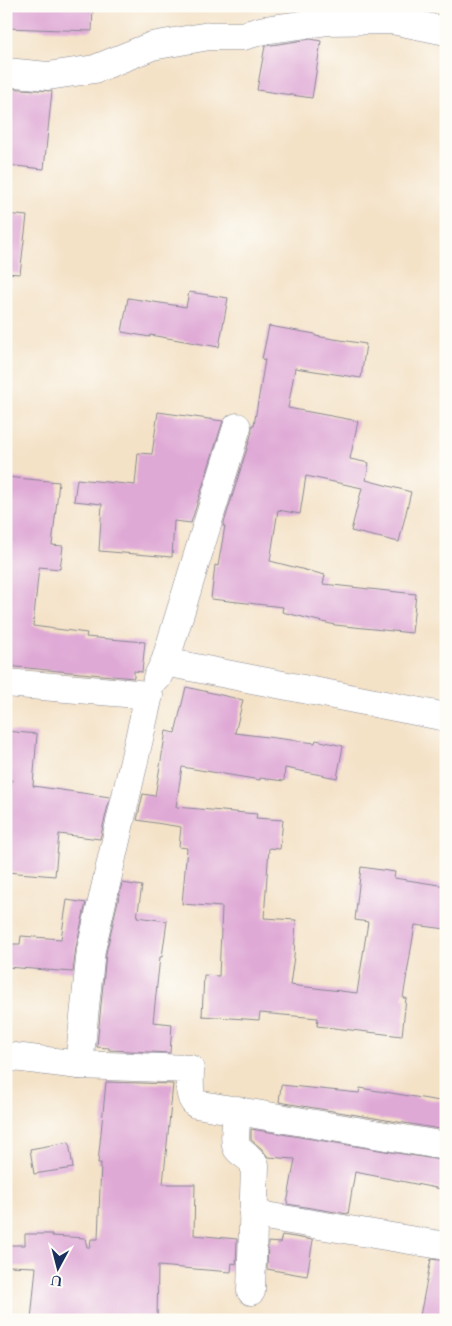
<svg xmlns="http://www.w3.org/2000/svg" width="452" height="1326" font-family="Cardo,serif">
  <rect width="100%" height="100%" fill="#fdfcf7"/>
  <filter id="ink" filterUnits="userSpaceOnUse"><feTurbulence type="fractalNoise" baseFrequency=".02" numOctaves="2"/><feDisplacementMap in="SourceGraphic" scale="10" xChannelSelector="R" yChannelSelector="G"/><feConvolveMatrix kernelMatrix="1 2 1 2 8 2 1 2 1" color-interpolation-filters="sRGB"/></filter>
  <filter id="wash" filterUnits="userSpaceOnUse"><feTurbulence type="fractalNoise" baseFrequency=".0096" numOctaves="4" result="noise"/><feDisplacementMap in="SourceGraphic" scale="20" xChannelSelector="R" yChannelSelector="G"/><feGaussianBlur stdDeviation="1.12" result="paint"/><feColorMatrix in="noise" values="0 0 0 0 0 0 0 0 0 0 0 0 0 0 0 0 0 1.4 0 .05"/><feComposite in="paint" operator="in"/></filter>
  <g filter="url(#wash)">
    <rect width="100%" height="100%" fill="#f4e2c7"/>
    <g id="blocks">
      <!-- building -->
      <g fill="#dfa9d6">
        <polygon points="6,6 93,6 92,31 6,28"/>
        <polygon points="311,39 321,41 312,98 257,90 265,46"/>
        <polygon points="6,88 52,91 44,169 6,165"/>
        <polygon points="6,214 27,216 20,274 6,273"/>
        <polygon points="189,292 228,298 219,347 150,335 150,337 122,332 128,298 186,307"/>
        <polygon points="269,326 315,334 315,336 366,344 361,378 295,368 288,408 358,421 350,459 369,463 366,480 411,492 399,542 351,531 362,488 306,476 300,514 278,510 270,561 325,575 323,584 416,594 412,633 335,625 282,612 283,607 211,599 215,565 218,566 225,526 223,526 252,432 252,425 254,425 265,360 262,359"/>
        <polygon points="158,412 223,421 191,523 174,521 172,557 99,551 102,504 74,501 77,479 135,485 138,453 152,454"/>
        <polygon points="6,477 59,482 52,545 63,546 60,569 39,567 33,626 87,633 86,637 145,642 142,672 134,671 134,678 6,666"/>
        <polygon points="186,687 243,700 235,733 315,743 316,740 343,746 337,778 285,768 284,781 260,778 260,780 182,767 176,807 257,814 256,818 283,820 280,849 269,848 264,918 296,920 294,956 290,985 357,993 368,922 355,920 361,867 395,872 394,878 446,886 446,929 415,925 403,998 406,998 402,1036 317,1026 318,1018 260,1013 259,1020 202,1016 204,975 219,976 222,907 182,904 187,848 179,847 181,827 137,820 143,794 155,796 166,731 175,733"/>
        <polygon points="6,731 37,734 33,786 110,797 100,839 59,834 55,876 6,872 10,827 6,827 6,824 12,780 6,779"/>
        <polygon points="122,883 142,886 137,917 167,921 162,957 160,957 153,1022 172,1024 170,1053 109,1050 109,1048 97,1047 106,953"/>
        <polygon points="67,900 86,903 76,947 73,972 6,967 8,944 20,944 21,936 61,939"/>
        <polygon points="106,1082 173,1084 163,1184 195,1184 194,1235 237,1239 236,1264 232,1263 231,1272 158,1266 157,1320 31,1320 36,1267 7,1266 8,1245 25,1245 25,1234 52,1234 52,1236 85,1238 87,1247 90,1247 91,1239 98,1239 101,1163 98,1163"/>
        <polygon points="281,1085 359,1093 360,1088 446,1102 446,1130 279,1102"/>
        <polygon points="251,1129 446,1161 446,1190 355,1172 348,1214 287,1204 295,1159 268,1157 261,1148 251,1140"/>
        <polygon points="69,1142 73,1168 34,1174 30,1149"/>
        <polygon points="282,1235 313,1240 307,1276 267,1269 268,1242 280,1243"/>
        <polygon points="431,1259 446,1261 446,1320 420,1316"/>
      </g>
    </g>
  </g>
  <g filter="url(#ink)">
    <use href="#blocks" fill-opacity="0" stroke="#888892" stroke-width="1"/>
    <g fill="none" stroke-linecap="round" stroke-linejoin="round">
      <defs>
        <g id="minor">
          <polyline points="6,72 48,76 95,69 152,46 209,36 243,36 264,30 329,21 392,20 446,31"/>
          <polyline points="165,662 446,717"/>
          <polyline points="157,678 165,662 237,427"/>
          <polyline points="6,683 149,695 91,950 79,1065"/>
          <path d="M6 1056 79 1065 190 1069C190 1080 188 1097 196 1104L446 1146"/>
          <path d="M237 1110C237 1118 233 1142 237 1148 242 1155 251 1157 255 1165L251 1291"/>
          <polyline points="253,1214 446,1246"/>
        </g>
      </defs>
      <!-- minor casing -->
      <use href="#minor" stroke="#888892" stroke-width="29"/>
      <!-- minor -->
      <use href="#minor" stroke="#fff" stroke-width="28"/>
    </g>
  </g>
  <!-- margin -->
  <rect width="452" height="1326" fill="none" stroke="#fdfcf7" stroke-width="25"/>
  <!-- north arrow -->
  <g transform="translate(58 1268) rotate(187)" stroke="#fdfcf7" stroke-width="4" paint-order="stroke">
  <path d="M0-4L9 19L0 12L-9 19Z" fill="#1b2f5e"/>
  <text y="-8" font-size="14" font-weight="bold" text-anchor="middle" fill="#1b2f5e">U</text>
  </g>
</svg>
